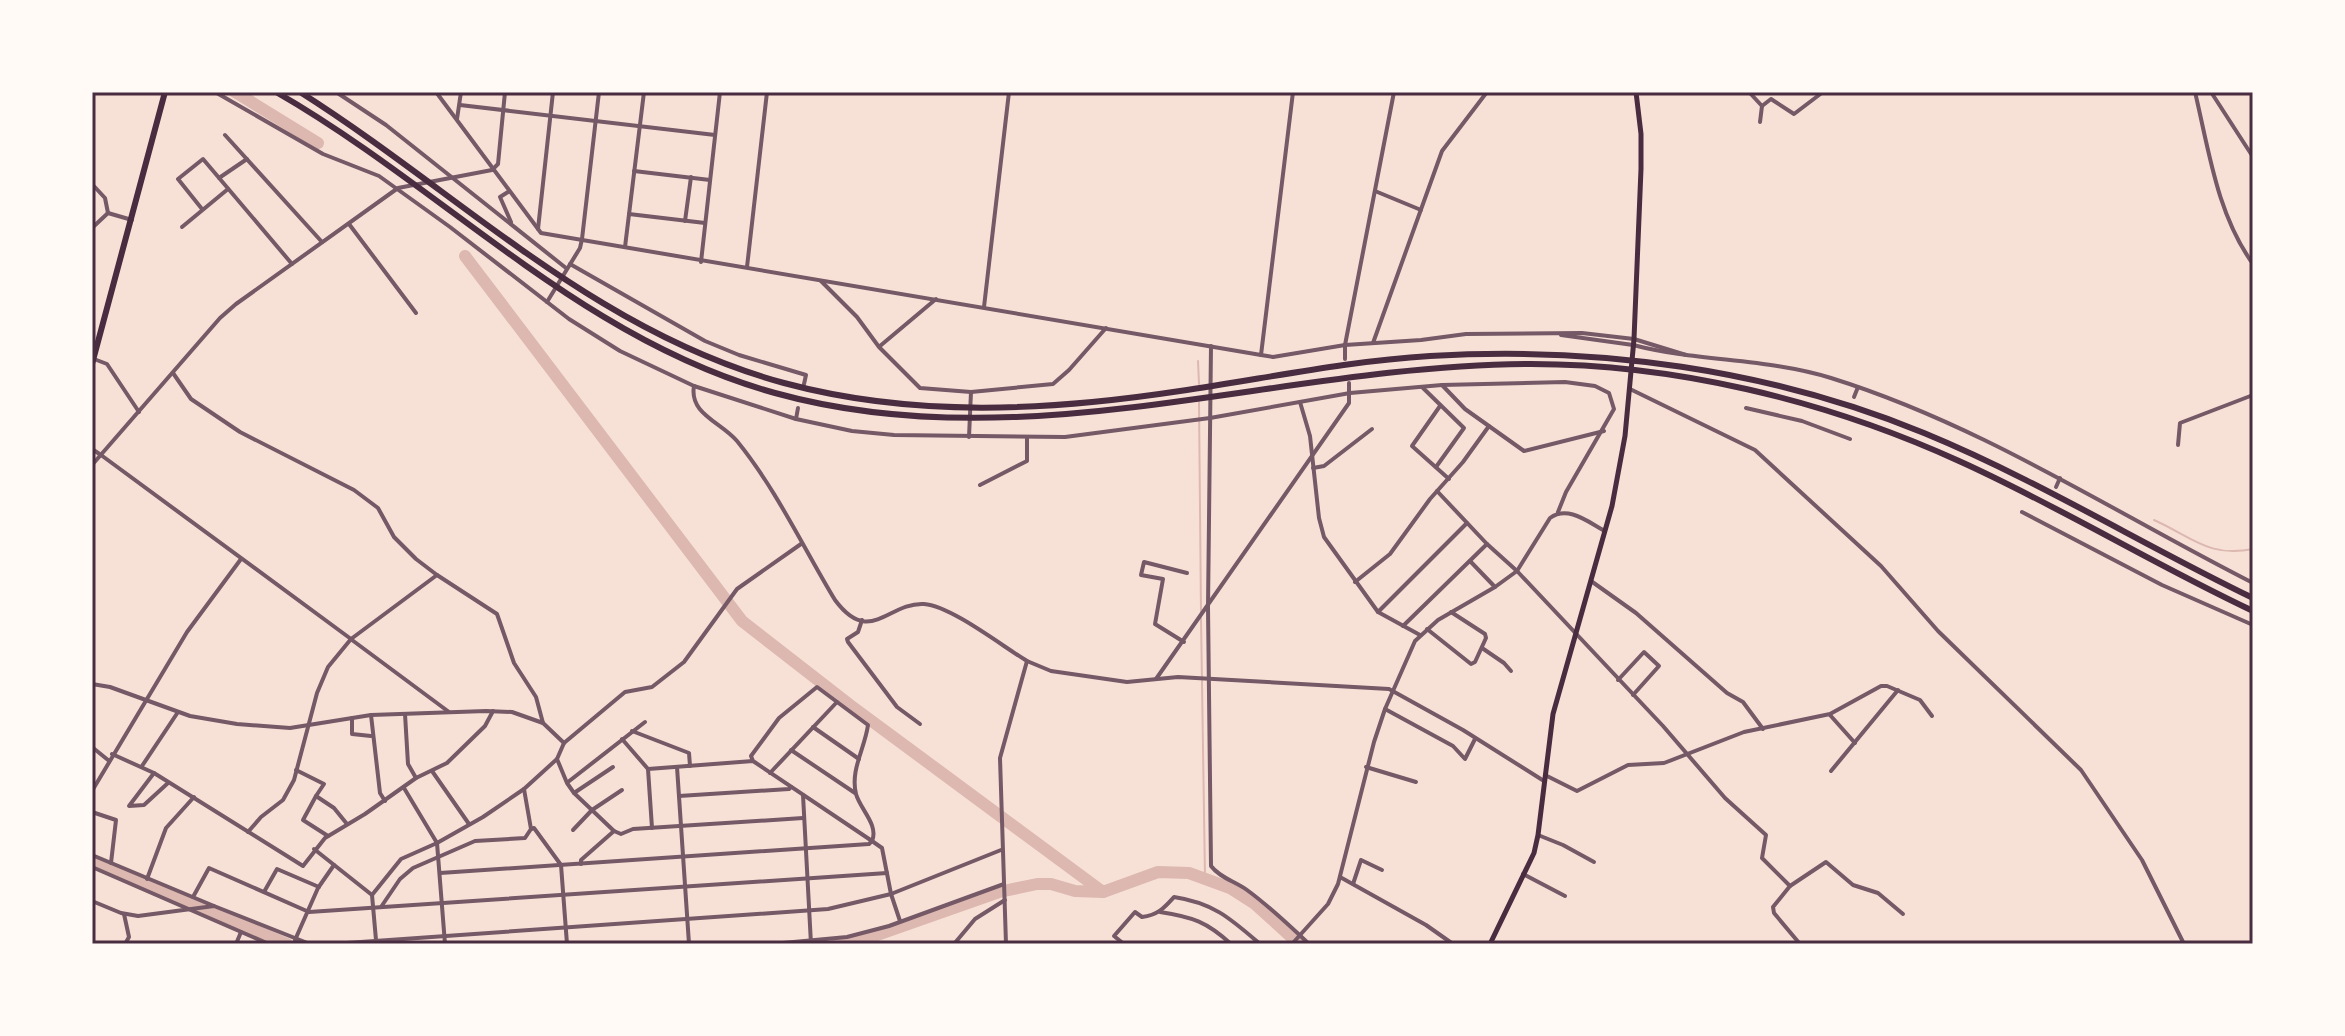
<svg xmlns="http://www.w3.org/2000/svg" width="2345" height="1036" font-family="'Public Sans',sans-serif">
  <rect width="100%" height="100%" fill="#f7e1d7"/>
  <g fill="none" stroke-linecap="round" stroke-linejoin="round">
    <!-- stream -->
    <g stroke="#dcb8b0" stroke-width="2">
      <polyline points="1198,361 1199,384"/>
      <polyline points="1199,402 1201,612"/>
      <path d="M2154 520C2192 537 2209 558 2253 549"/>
      <polyline points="1201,618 1205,877"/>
    </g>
    <!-- river -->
    <g stroke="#dcb8b0" stroke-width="12">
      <polyline points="235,92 318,143"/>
      <polyline points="465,256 742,621 850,705 1103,892"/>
      <polyline points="92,861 287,944"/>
      <polyline points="836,944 874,936 999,892 1037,884 1051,884 1075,891 1103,892 1158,872 1189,873 1230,888 1255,904 1299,944"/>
    </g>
    <!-- minor -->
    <g stroke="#755966" stroke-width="4">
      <polyline points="336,92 386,125 566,268"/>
      <polyline points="1749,92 1762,106 1760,122"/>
      <polyline points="2211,92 2253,157"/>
      <polyline points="460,105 715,135"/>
      <polyline points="1762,106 1771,99 1794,114 1823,92"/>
      <polyline points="457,119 461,92"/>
      <polyline points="225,135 322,242"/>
      <polyline points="492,170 498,164 505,92"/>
      <polyline points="634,171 710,180"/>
      <polyline points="219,178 247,159"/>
      <polyline points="92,184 105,198 108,213"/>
      <polyline points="1375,191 1421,210"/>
      <polyline points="508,192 500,197 511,222"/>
      <polyline points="202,209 178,179 203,159 292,264"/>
      <polyline points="629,214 705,223"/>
      <polyline points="685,221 691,177"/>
      <polyline points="349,224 416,313"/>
      <polyline points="182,227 228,189"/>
      <polyline points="92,228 108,213 132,220"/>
      <polyline points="538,229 553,92"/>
      <polyline points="625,247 644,92"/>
      <polyline points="701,262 720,92"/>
      <polyline points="570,264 705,341 739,355 806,375 804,384"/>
      <polyline points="747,267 767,92"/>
      <polyline points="821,281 857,317 879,347 920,388 971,392 1053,384 1069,370 1106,328"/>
      <polyline points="547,302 580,248 582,239 599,92"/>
      <polyline points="1634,339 1686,355"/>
      <polyline points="1373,343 1442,151 1487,92"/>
      <polyline points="1345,345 1345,359"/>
      <path d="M1633 345C1699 362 1767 358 1831 378 1982 425 2113 512 2253 583"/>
      <polyline points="880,346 936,299"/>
      <path d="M1211 346 1208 607 1211 866C1220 878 1235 881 1247 890 1269 906 1289 925 1309 944"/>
      <polyline points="94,359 107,364 139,412"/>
      <polyline points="173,373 191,399 240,432 354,490 378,508 394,537 416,559 437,575 497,614 514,663 536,697 543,723"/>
      <polyline points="1442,385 1465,409 1524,451 1604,431"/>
      <polyline points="1422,387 1464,428 1436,467"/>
      <polyline points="1630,389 1755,450 1881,566 1938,631 2081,770 2142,860 2184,944"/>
      <polyline points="1854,397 1858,387"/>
      <polyline points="1300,402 1310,436 1319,518 1324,537 1378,612 1420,635"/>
      <polyline points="1440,406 1412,446 1449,479"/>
      <polyline points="1746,408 1802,421 1850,439"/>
      <polyline points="796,419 798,408"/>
      <polyline points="2178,445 2180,423 2253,395"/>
      <polyline points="92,449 101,455"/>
      <polyline points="1313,468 1324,466 1372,429"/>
      <polyline points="980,485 1027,461 1027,437"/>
      <polyline points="2056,487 2060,478"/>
      <polyline points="1437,491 1487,544 1517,571 1663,726 1725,798 1766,835 1762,858 1790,886 1773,907 1774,913 1800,944"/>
      <polyline points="2022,512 2162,585 2253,625"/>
      <polyline points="1470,561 1495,587"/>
      <polyline points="1591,581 1636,613 1727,693 1743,702 1763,729"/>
      <polyline points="1355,582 1390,554 1430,499 1463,462 1489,426"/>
      <polyline points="1378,612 1467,523"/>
      <polyline points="862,620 858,632 847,639 848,642 897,707 920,724"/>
      <polyline points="1403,626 1487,544"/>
      <polyline points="1427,629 1471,664 1475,662 1486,638 1485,634 1451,612"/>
      <polyline points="352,640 449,712"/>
      <polyline points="1184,642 1155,624 1163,579 1141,575 1144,562 1187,573"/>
      <polyline points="1482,648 1504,663 1511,671"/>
      <polyline points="1156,679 1349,403 1349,383"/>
      <polyline points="1618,680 1644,652 1659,666 1633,695"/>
      <polyline points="1385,709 1453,746 1465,759 1475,739"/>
      <polyline points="405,714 408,764 416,778"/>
      <polyline points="371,715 380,793 385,801"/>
      <polyline points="1830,715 1855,743"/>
      <polyline points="352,718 352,734 371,736"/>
      <polyline points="813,727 859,759"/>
      <polyline points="632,731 689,753 690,766"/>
      <polyline points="622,739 648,769"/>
      <polyline points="92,747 108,760"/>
      <polyline points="791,750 855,793"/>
      <polyline points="112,754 154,773 303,866 325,838 365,814 416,778 447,763 485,726 493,711"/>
      <polyline points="142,766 178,712"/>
      <polyline points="677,767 689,944"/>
      <polyline points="1366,767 1416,782"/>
      <polyline points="296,770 324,784 316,796"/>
      <polyline points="432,771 469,824"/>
      <polyline points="1831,771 1898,690"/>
      <polyline points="154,773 129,806 144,805 168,783"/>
      <polyline points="770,773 837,702"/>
      <polyline points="1545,775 1577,791 1628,765 1664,763 1744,732 1830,714 1881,686 1887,686 1920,700 1932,716"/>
      <polyline points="568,782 645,722"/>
      <polyline points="404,788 437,843 445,944"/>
      <polyline points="92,791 187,632 241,559"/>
      <polyline points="574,793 613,767"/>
      <polyline points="803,795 811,944"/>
      <polyline points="679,796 789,789 791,787"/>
      <polyline points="92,812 116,820 111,863"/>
      <path d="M652 828 648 769 753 761 872 841C879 825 860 809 856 794 850 770 865 748 868 725L817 687 779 718 751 756 753 761"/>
      <polyline points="531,829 534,828 561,865 567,944"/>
      <polyline points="573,830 592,810 622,790"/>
      <polyline points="614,831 621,834 633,829 803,818"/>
      <polyline points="248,832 261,817 283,800 294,780 317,693 328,667 351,639 437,575"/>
      <polyline points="1538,835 1563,845 1594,862"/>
      <polyline points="328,836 303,820 316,796 334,808 347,824"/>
      <polyline points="314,849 372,895 376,940"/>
      <polyline points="92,855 214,906"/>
      <polyline points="581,864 581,860 614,831 574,793 567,783 557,759 564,743 625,692 652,687 684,662 737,589 801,544"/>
      <polyline points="92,867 269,944"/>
      <polyline points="440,873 869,844 872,841 882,848 891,894 900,921"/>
      <polyline points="1523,874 1565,896"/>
      <polyline points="1340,877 1426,925 1453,944"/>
      <polyline points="147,879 166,828 194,797"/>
      <polyline points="1353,884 1361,860 1382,870"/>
      <polyline points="1790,886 1826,862 1853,885 1878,893 1903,914"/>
      <polyline points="264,892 277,869 319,887"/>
      <polyline points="372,895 401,859 437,843 483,817 524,789"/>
      <polyline points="193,897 209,868 309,912 887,873"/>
      <polyline points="381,907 400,879 413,868 475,841 525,838 531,829 524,789 557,759"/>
      <path d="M1160 912C1193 917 1207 922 1231 944"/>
      <polyline points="124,914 129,937 125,944"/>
      <polyline points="295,940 318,888 334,865"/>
      <polyline points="236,944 241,932"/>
      <polyline points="772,944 847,937 889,926 1004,884"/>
      <polyline points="954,944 975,919 1005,900"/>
      <polyline points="1006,944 1000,758 1027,661 1051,671 1127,682 1178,677 1389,689 1463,730 1544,781"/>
      <path d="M1124 944 1114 936 1135 912 1142 917C1158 915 1164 908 1174 897 1214 903 1231 919 1260 944"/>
      <path d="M1292 944 1328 904 1338 884 1374 742 1385 709 1415 641 1438 620 1495 587 1517 571 1550 518C1568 505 1588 522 1605 531"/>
    </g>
    <!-- tertiary -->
    <g stroke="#755966" stroke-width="4">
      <polyline points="215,92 323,154 379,176 450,227 569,319 620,351 694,386 796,419 852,431 894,435 1065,437 1210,418 1350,393 1442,385 1565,382 1595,386 1609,393 1614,409 1566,492 1558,512"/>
      <polyline points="436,92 541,233 1261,355 1293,92"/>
      <path d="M2195 92C2209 151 2217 214 2253 264"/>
      <polyline points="984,307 1009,92"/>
      <polyline points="1561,335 1633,345"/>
      <polyline points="1345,345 1394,92"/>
      <polyline points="1261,355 1273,357 1345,345 1421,340 1466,334 1582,333 1634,339"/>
      <path d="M694 386C689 414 721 422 737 441 776 489 803 547 835 600 870 647 888 602 924 604 951 606 1002 646 1027 661"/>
      <polyline points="969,437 971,392"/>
      <polyline points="101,455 351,639"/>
      <polyline points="92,465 220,318 236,304 398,188 492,170"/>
      <polyline points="92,684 110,687 190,716 237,724 290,728 371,715 486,711 512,712 543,723 564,743"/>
      <polyline points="92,901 121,913 138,916 214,906 310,944"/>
      <polyline points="332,944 828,909 891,894 1001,850"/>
    </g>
    <!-- secondary -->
    <polyline stroke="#4a2c40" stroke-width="5" points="1490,944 1534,853 1538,835 1553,714 1612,506 1625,436 1634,339 1641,169 1641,134 1636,92"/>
    <!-- primary -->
    <polyline stroke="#4a2c40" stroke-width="6" points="92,364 165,92"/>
    <!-- motorway -->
    <g stroke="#4a2c40" stroke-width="6">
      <path d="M276 92C445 189 582 340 775 393 1024 462 1275 366 1525 364 1673 363 1825 400 1959 461 2059 506 2153 564 2253 611"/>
      <path d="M300 92C461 194 595 332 784 383 914 418 1048 411 1180 391 1263 379 1346 361 1430 356 1598 346 1768 369 1924 433 2038 480 2143 545 2253 598"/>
    </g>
  </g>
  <!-- border -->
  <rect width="2345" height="1036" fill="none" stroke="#fffaf5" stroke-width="188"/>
  <rect x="94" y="94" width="2157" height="848" fill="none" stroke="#4a2c40" stroke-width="3"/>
</svg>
